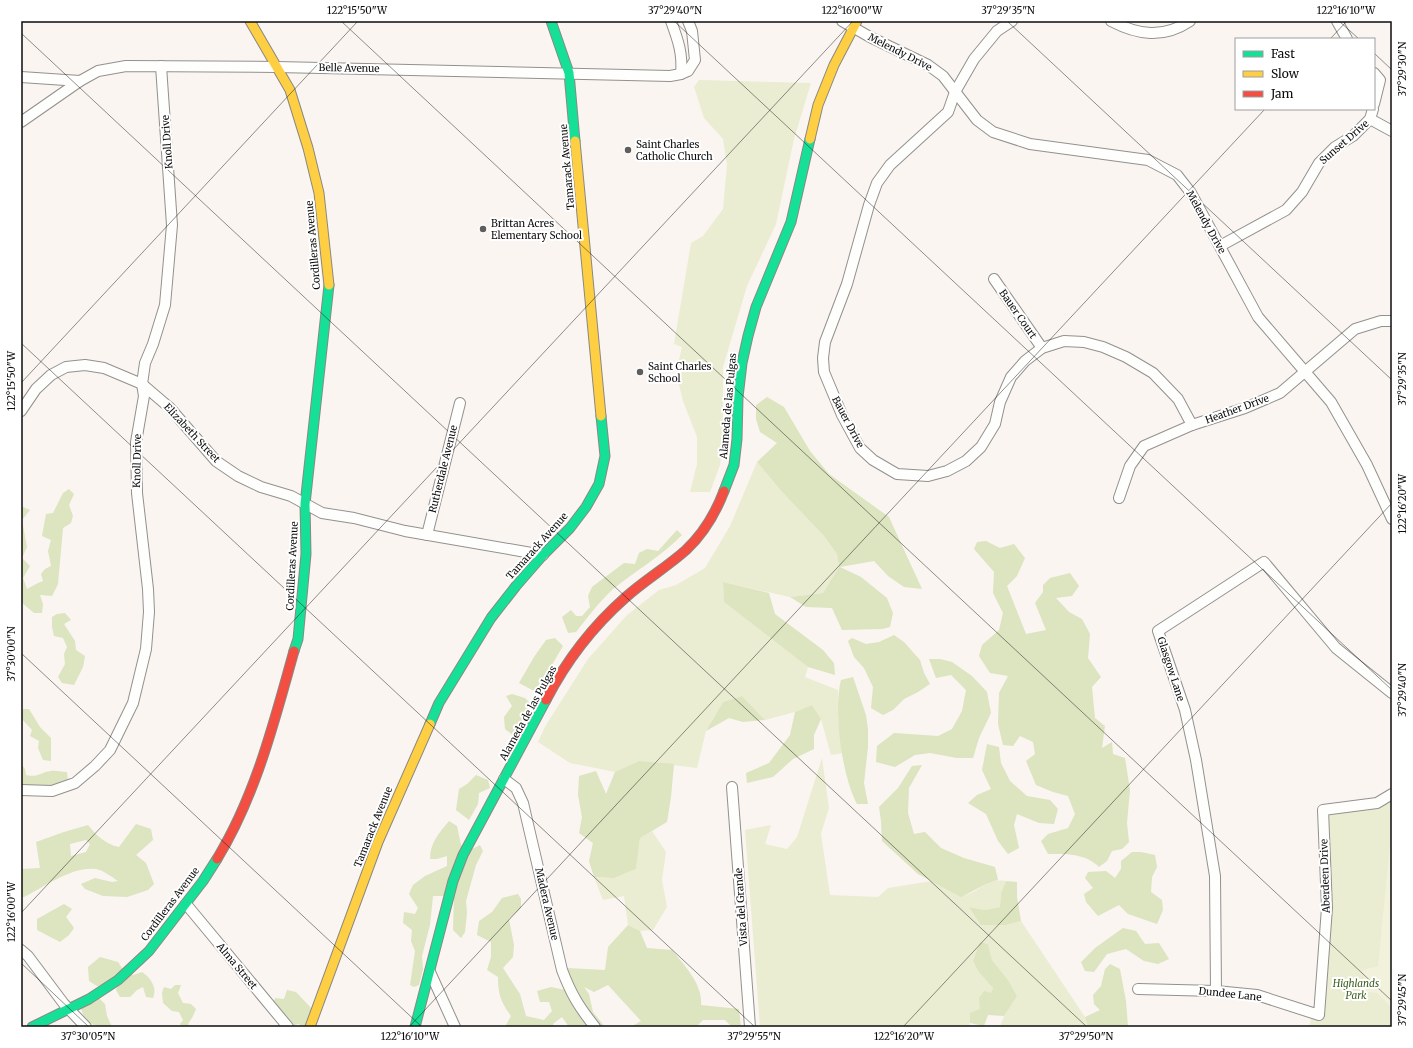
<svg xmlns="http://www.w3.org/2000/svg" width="1413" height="1048" font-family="Merriweather,serif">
  <rect width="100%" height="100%" fill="#faf5f0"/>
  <!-- green -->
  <g fill="#eaedd1">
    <polygon points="699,80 811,83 794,139 776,224 747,286 723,367 723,438 720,465 710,492 690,492 697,464 697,437 683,401 676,373 682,347 674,344 691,243 703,236 723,209 727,165 723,139 704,118 694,87"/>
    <polygon points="757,462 784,494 824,536 837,554 839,567 823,593 790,597 723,582 724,602 808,667 805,677 838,690 838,720 843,753 831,755 821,719 812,705 795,712 765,720 742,696 723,702 706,731 697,768 639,761 615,772 570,763 538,742 546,725 588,659 627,615 659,590 676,585 705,568 730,526"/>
    <path d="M822 758 829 808 821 834 830 895 878 897 888 888 932 881 962 896C965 895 970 894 973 892 986 885 990 879 1006 881L1001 893 1000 907 985 910 970 907 1006 925 1021 921 1085 1017 1088 1027H1000L1004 1016 1017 996 1008 980 992 960 988 944 980 942 973 962 978 971 993 988 991 993 970 1023 969 1027H760L745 830 771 825 765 844 787 849 797 837Z"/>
    <polygon points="1392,799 1392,1027 1309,1027 1313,1011 1317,1005 1327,814"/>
    <polygon points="652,831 666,852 662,880 667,907 653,930 640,931 628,925 624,896 603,900 594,877 614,878 636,869 640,838"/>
  </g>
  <!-- forest -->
  <g fill="#dce4c0" fill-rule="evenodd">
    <polygon points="767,397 784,407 810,451 829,474 889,517 922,589 904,587 888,576 874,561 840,567 861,577 887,598 893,613 890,627 882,629 842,630 832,608 806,607 790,597 823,593 839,567 837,554 824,536 784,494 757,462 777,443 760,432 756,419 756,405"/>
    <polygon points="69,489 74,494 69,505 73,516 71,523 63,528 58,584 52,596 40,595 43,604 42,613 34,613 21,602 21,506 30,510 22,520 27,547 22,558 30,566 23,578 27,589 38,583 43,581 41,574 45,569 51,566 48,551 51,540 42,536 46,514 53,513 63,493"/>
    <path d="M677 530 682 535C662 556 635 571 612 590 599 602 587 618 576 632L568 633 562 617 571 610 576 616H582L590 607 588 596 592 587 624 563 635 564 639 553 647 549 658 551Z"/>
    <path d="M986 541 1000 548 1014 544 1025 558 1017 576 1007 586 1026 634 1046 630 1035 603 1043 592V585L1050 578 1070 573 1079 586 1072 596 1056 598 1069 612 1082 619 1090 634 1088 658 1101 677 1092 687 1095 718 1105 726 1102 748 1112 742 1113 754 1125 758 1130 790 1127 823 1129 842 1122 849 1112 851 1107 861 1099 867C1085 853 1066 854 1048 854L1041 841 1048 834 1068 828 1075 814 1068 796 1053 792 1036 785 1026 761 1035 754 1033 742 1020 736 1013 746 1003 745 998 724 999 693 1008 676 990 673 979 656 982 645 999 630 1003 613 993 593 994 572 974 549 977 542Z"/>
    <polygon points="723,582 769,593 775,614 823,650 834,663 835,675 808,667 724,602"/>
    <polygon points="65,613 71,620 64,624 75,641 76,650 85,656 83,667 74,685 62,683 58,677 65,664 64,654 67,647 63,638 54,636 52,627 52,617 57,614"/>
    <polygon points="894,635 904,642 920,660 924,673 930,684 918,692 904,699 893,710 883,715 871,708 873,687 864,668 854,657 848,641 852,638 866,644 879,642"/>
    <polygon points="555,638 563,646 536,692 519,683 534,657 546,640"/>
    <polygon points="929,659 940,659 952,662 972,676 987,692 991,713 979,738 973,758 957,758 930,753 915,755 895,767 876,762 877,746 894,733 938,736 952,729 962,711 966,690 951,675 936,678"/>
    <path d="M853 677 866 715 868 729V747L864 783 868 804H857C842 776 833 710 841 680Z"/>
    <polygon points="512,694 525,698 531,704 514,736 505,729 504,717 512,706 506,696"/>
    <polygon points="742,696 765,720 743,722 729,718 706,731 723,702"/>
    <polygon points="812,705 821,719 814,735 814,749 793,759 773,777 747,783 746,773 769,763 790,735 795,712"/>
    <polygon points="23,709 29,709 40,727 51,738 51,761 43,760 38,748 39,741 30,736 32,730 21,718"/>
    <polygon points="987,744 999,747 1001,763 1010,781 1027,796 1050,800 1058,809 1054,824 1039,823 1017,814 1014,825 1019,848 1008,854 998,841 986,814 968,803 977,795 991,789 982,770"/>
    <polygon points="639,761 674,764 671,797 667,822 640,838 636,869 614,878 594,877 589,861 593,843 579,833 582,817 578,795 579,776 596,771 606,794 615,772"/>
    <path d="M21 764 25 769 26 775C38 778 41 772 51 771 56 770 62 772 67 772L68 782 44 788 35 785 22 788 21 787Z"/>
    <path d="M922 765 909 788 908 813 914 834 925 832 941 848 964 858 995 867 998 880C985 883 974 891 961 897L918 874 882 841 881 821 879 807 898 788 912 766Z"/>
    <polygon points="476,775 488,780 490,788 479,793 478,804 469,820 456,810 459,789 467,784"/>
    <path d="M449 821 457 826 461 845 472 849 480 845 483 851 476 865 466 901 467 913 465 932 461 938 453 930 454 896H433L430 925 422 956 423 969 419 985 414 987 410 985 415 951 411 941 412 930 403 923 404 912 415 914 418 908 409 894 413 885 425 876 447 866V856L437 859H430C430 843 439 833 449 821Z"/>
    <path d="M136 824 151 829 153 840 136 855 146 863 154 884 148 890 127 897 103 896 85 889 81 884 95 878 112 882 118 881C112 877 103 870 96 869 72 866 44 887 24 897H21V869L40 868 36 842 64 832 88 825C97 836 105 844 119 847ZM86 840 90 844 86 852 71 856 70 844Z"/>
    <polygon points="1132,852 1141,852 1155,855 1157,867 1152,877 1151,892 1162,900 1163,910 1157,924 1128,914 1119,905 1098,916 1086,902 1084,894 1093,888 1085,878 1088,872 1106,871 1115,878 1121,869 1121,861"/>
    <polygon points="1006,881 1017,882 1017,897 1021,921 1006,925 981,925 969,907 985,910 1000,907 1001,893"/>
    <path d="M518 894 521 899V908L509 919 514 945 513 957 503 968 520 994 526 1016 544 1020 552 1011 549 1002H540L537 991 551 987 565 990 567 968 605 970 608 947 628 925 640 931 647 948 672 950C684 965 703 984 701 1005L739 1009 741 1027H732L725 1020H703L696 1027H631L641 1021 608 985 594 992 584 987 589 994 593 1012 605 1027H569L562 1017 554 1023 552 1027H505L511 1016C501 1002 498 995 498 977L487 970 491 957V942L477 935 479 921 492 912 502 898Z"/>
    <polygon points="64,904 72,909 66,917 74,928 69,935 60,942 37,930 37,919"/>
    <polygon points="1123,928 1136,931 1145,944 1159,943 1169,959 1158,964 1144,961 1126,949 1107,954 1094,972 1085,971 1081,962 1095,948"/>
    <polygon points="980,942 988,944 992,960 1008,980 1017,996 1004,1016 988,1015 984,1026 970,1023 970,1013 980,1009 979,998 984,991 991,993 993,988 978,971 973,961"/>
    <path d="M100 957 118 962 122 968 133 975 142 972C150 977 158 988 153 998L146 997 143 987 137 990 130 997H120L116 990 119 983 97 986 89 981 88 967Z"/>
    <polygon points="1110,964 1120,969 1126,1001 1128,1027 1088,1027 1085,1017 1100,1010 1094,1004 1093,995 1101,986 1105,969"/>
    <polygon points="175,985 181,985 178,993 183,1003 191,1004 196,1009 193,1016 188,1024 190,1027 182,1027 180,1024 183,1020 179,1012 172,1011 163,1003 162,993 164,987 171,989"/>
    <polygon points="287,990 296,992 312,1009 305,1027 298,1024 290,1027 283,1018 274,1001 275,998 284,999"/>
    <path d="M98 997 105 1004 107 1016 112 1027C96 1027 84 1025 81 1007Z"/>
  </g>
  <!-- pitch -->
  <polygon fill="#f2f1db" points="1392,842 1392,1008 1377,993 1367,992 1363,970 1378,966 1390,844"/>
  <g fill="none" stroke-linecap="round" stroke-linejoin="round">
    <defs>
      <g id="street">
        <path d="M671 21C678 40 683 54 681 74"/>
        <polyline points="842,21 870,37 928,65 943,76 977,120 993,132 1030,144 1148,160 1177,175 1191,193 1258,317 1331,402 1367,465 1392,519"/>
        <polyline points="1012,21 997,31 974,59 955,92 948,112 890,165 877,183 869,205 847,284 825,342 823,358 824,372 842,415 860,448 873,460 897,474 928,476 947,471 966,461 981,447 995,424 1000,402 1011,377 1025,361 1042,348 1064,341 1084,342 1103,347 1126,357 1153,373 1178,399 1192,425"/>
        <path d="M1111 21C1138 35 1163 39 1190 21"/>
        <polyline points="1337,21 1347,39"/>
        <polyline points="1374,73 1380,80 1374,104"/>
        <polyline points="21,77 80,81 98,71 126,66 277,67 670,76 681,74 688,71 695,60 692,31 688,21"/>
        <polyline points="1370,119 1392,131"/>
        <polyline points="21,122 80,81"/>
        <polyline points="1220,246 1286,210 1302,192 1319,163 1335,147 1353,136 1370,119 1373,109"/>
        <polyline points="994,279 1042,348"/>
        <polyline points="21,411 36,389 51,375 66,367 85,365 104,368 142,384 170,408 216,461 238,476 261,487 291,496 322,513 354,518 405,531 543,555"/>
        <polyline points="1119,498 1130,466 1144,446 1192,425 1245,408 1280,393 1355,329 1381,321 1392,321"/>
        <polyline points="427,535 460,403"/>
        <path d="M504 779 516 788 523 803 562 970C571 994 579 1007 595 1027"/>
        <polyline points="732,787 750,1027"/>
        <polyline points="21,790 52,791 75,783 95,766 110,750 133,703 146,649 149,612 148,589 137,493 136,442 144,396 142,384 145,363 153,344 165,305 172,225 161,66"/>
        <polyline points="186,904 288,1027"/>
        <polyline points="21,950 28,956 64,1004 86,1027"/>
        <polyline points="430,972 455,1027"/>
        <polyline points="1138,989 1216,991 1257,995 1319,1015 1327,908 1323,810 1377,803 1392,794"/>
        <polyline points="1216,991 1215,876 1196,760 1185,710 1158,631 1264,562 1336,648 1392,693"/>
      </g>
      <g id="fast">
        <polyline points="551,21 569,73 575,141"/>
        <polyline points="724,491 734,465 737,439 738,397 742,363 748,336 756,307 791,222 810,139"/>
        <polyline points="294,651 298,639 306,554 305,504 329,285"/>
        <polyline points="430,724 439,703 491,618 516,586 543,555 570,528 586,507 599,484 605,456 601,416"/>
        <polyline points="32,1027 89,999 118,980 149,951 203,881 217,859"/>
        <polyline points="415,1027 453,881 463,855 546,700"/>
      </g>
      <g id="slow">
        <polyline points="250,21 290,90 308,148 319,193 329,285"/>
        <polyline points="810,139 818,105 834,65 857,21"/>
        <polyline points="575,141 601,416"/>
        <polyline points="310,1027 378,842 430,724"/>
      </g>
      <g id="jam">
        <path d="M546 700C566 661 593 626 626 597 645 580 667 567 686 550 703 534 716 512 724 491"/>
        <path d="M217 859C256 795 274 722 294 651"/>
      </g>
    </defs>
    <!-- street casing -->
    <use href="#street" stroke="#93918f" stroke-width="12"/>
    <!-- fast casing -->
    <use href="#fast" stroke="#8a8885" stroke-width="11"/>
    <!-- slow casing -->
    <use href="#slow" stroke="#8a8885" stroke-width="11"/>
    <!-- jam casing -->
    <use href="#jam" stroke="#8a8885" stroke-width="11"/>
    <!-- street -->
    <use href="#street" stroke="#fefefd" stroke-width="10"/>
    <!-- fast -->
    <use href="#fast" stroke="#16e098" stroke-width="9"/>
    <!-- slow -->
    <use href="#slow" stroke="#ffcf43" stroke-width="9"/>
    <!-- jam -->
    <use href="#jam" stroke="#f24e42" stroke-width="9"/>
  </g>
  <!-- ticks -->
  <path fill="none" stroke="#0c0c0c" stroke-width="1" stroke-opacity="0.45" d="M341 21 1392 1001M674 21 1392 690M1007 21 1392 380M1339 21 1359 39M21 33 1087 1027M1330 39 1347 21M1374 53 1392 70M21 343 755 1027M21 383 358 21M21 653 422 1027M21 913 853 21M21 963 89 1027M409 1027 1265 109M903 1027 1392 503"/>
  <!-- markers -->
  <g fill="#5f5e5c" stroke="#fff" stroke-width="1.5">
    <circle cx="628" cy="150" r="4"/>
    <circle cx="483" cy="229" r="4"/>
    <circle cx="640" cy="372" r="4"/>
  </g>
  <g text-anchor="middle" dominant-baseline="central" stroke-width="4" stroke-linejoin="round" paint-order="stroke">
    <!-- street labels -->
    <g font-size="10" fill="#0c0c0c" stroke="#fff">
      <text transform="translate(900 52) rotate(27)">Melendy Drive</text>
      <text transform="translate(349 68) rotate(1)">Belle Avenue</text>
      <text transform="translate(167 142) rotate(-94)">Knoll Drive</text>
      <text transform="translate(1344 142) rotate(-41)">Sunset Drive</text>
      <text transform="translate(567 167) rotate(-95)">Tamarack Avenue</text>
      <text transform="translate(1206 222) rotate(61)">Melendy Drive</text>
      <text transform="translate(313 245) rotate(-95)">Cordilleras Avenue</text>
      <text transform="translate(1018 314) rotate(55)">Bauer Court</text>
      <text transform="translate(728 406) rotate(-85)">Alameda de las Pulgas</text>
      <text transform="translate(1237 409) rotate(-20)">Heather Drive</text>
      <text transform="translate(848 422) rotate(62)">Bauer Drive</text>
      <text transform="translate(192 433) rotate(47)">Elizabeth Street</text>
      <text transform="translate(137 461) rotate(-89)">Knoll Drive</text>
      <text transform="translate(443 469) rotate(-76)">Rutherdale Avenue</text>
      <text transform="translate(537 546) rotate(-48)">Tamarack Avenue</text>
      <text transform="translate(292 566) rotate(-87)">Cordilleras Avenue</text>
      <text transform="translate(1171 669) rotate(72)">Glasgow Lane</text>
      <text transform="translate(528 713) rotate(-61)">Alameda de las Pulgas</text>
      <text transform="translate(373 827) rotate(-68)">Tamarack Avenue</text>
      <text transform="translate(1325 876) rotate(-92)">Aberdeen Drive</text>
      <text transform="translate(170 904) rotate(-53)">Cordilleras Avenue</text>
      <text transform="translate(547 904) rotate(77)">Madera Avenue</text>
      <text transform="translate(741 907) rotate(-94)">Vista del Grande</text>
      <text transform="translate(237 966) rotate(50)">Alma Street</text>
      <text transform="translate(1230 994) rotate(6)">Dundee Lane</text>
    </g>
    <!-- poi labels -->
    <g font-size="10" fill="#0c0c0c" stroke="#fff" text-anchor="start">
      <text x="636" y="144">Saint Charles<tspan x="636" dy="12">Catholic Church</tspan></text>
      <text x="491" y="223">Brittan Acres<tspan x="491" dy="12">Elementary School</tspan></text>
      <text x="648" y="366">Saint Charles<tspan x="648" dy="12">School</tspan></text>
    </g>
    <!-- park labels -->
    <g font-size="10" font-style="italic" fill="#3e6020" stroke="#fff">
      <text x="1356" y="983">Highlands<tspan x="1356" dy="12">Park</tspan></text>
    </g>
  </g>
  <!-- border -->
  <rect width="1413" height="1048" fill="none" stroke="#ffffff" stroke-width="44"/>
  <!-- legend -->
  <rect x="1235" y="38" width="140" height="72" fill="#ffffff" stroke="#9e9e9e"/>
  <rect x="1243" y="51" width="20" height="6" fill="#16e098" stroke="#9e9e9e"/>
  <text x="1271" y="58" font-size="12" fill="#0c0c0c">Fast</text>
  <rect x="1243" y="71" width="20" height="6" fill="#ffcf43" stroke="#9e9e9e"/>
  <text x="1271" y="78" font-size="12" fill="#0c0c0c">Slow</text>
  <rect x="1243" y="91" width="20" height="6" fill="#f24e42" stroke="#9e9e9e"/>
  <text x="1271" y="98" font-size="12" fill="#0c0c0c">Jam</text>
  <rect x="22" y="22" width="1369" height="1004" fill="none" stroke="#0c0c0c" stroke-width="1.5"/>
  <g font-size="10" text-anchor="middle" fill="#0c0c0c">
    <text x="357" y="14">122°15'50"W</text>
    <text x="675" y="14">37°29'40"N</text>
    <text x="852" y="14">122°16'00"W</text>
    <text x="1008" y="14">37°29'35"N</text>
    <text x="1346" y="14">122°16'10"W</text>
    <text transform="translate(1402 69) rotate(-90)" y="4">37°29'30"N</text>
    <text transform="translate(1402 379) rotate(-90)" y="4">37°29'35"N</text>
    <text transform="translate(11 381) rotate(-90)" y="4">122°15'50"W</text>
    <text transform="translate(1402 504) rotate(-90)" y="4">122°16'20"W</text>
    <text transform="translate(11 654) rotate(-90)" y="4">37°30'00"N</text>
    <text transform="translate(1402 690) rotate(-90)" y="4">37°29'40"N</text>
    <text transform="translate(11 912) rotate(-90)" y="4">122°16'00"W</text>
    <text transform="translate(1402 1000) rotate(-90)" y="4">37°29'45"N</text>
    <text x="88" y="1040">37°30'05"N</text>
    <text x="410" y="1040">122°16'10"W</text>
    <text x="754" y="1040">37°29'55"N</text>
    <text x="904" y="1040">122°16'20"W</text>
    <text x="1086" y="1040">37°29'50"N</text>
  </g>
</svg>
